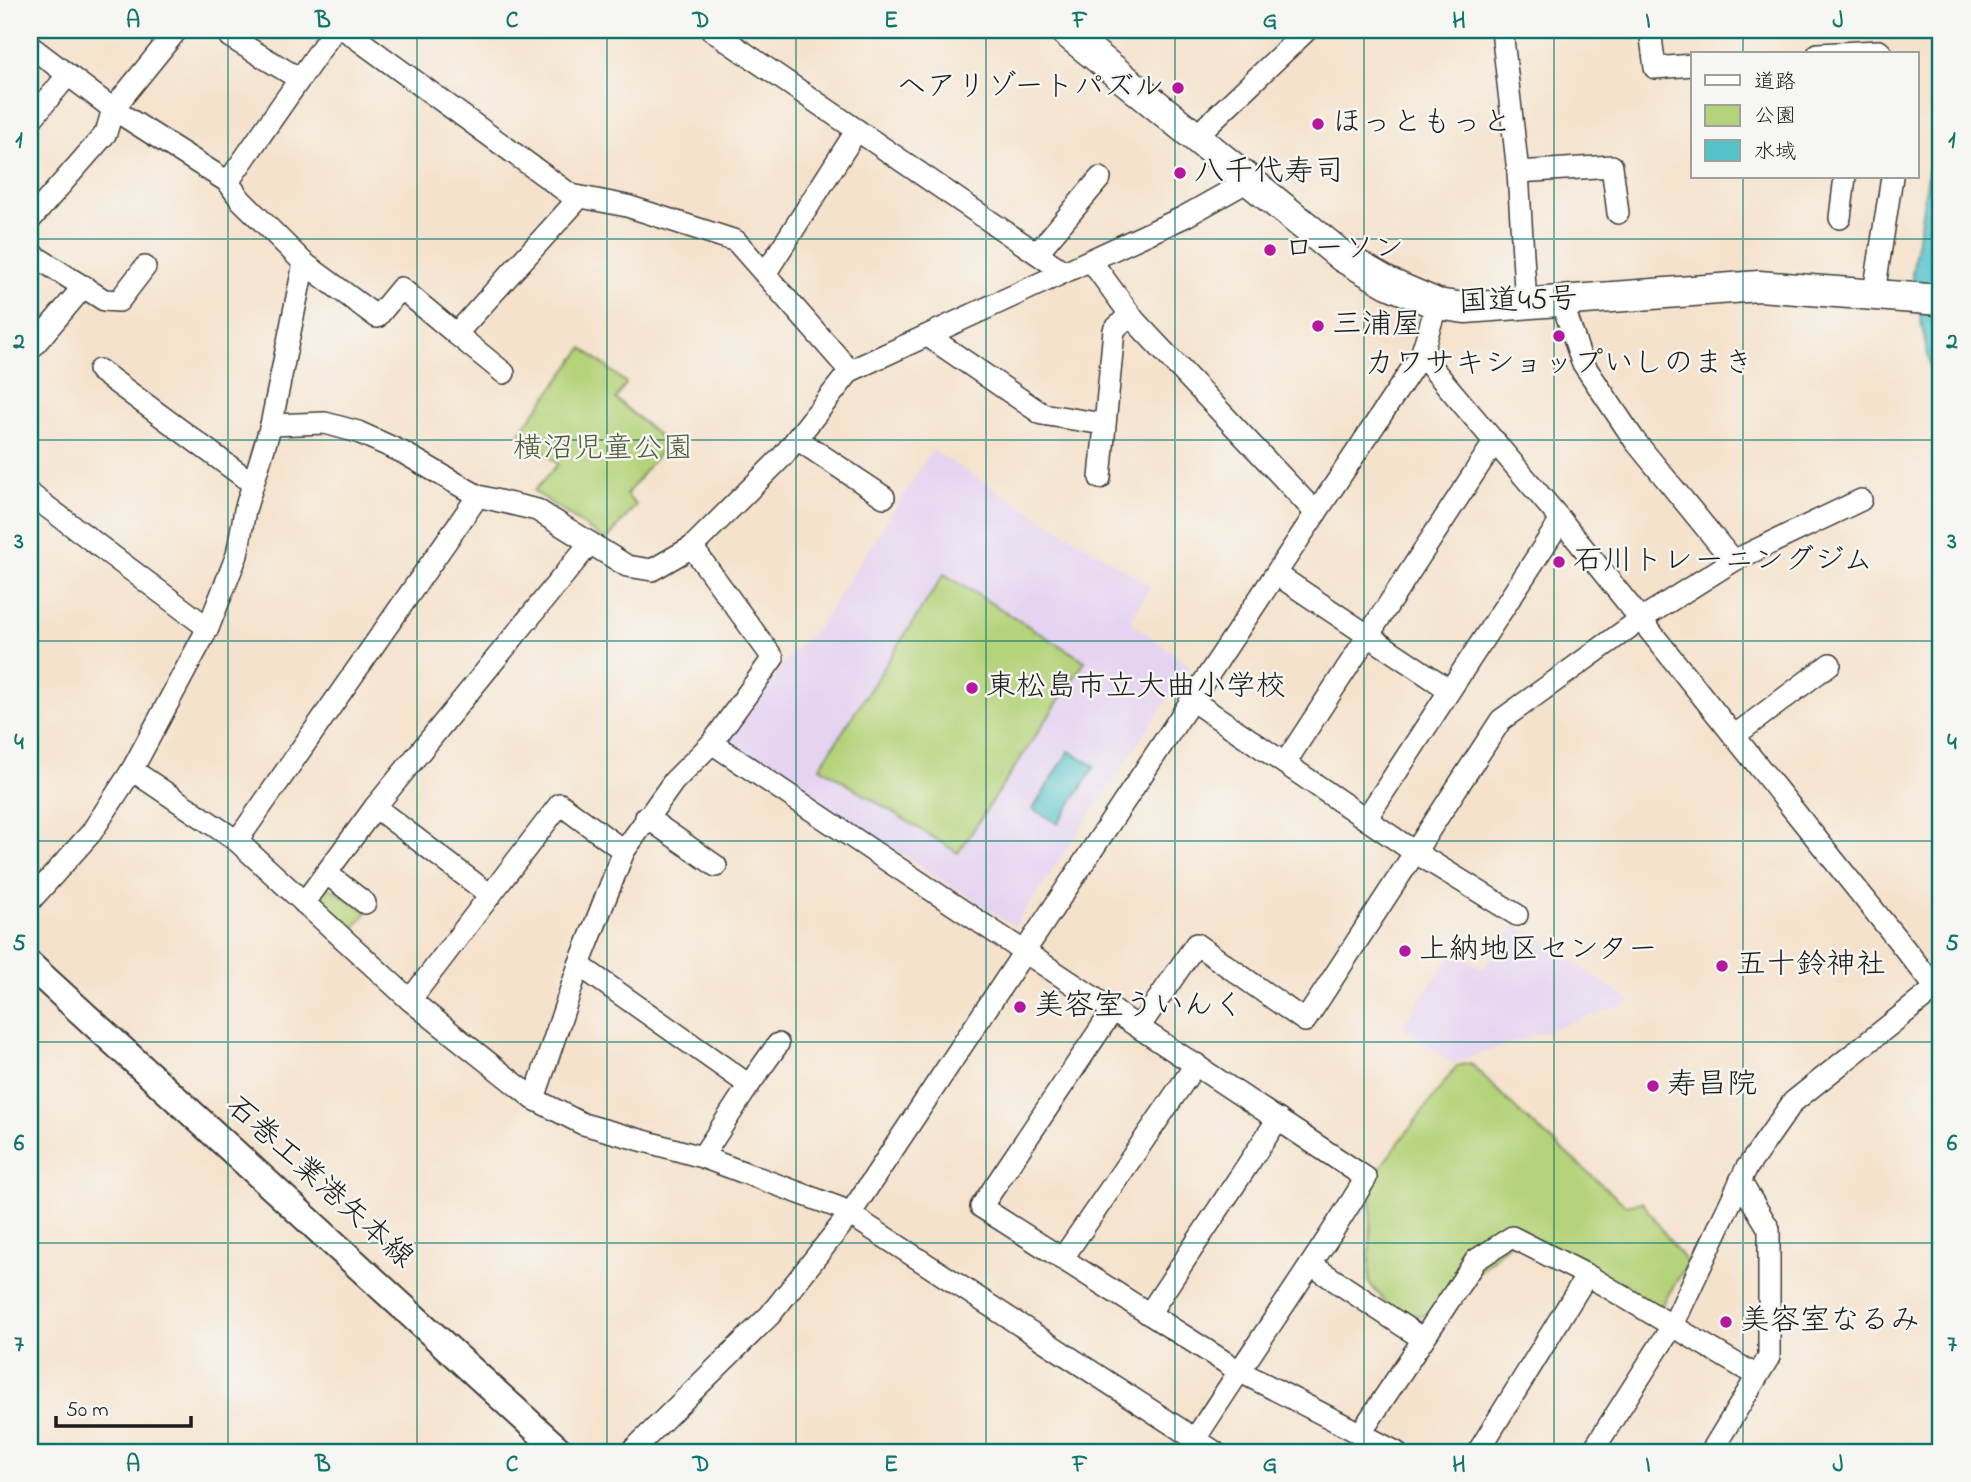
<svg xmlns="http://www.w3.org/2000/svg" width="1971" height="1482" font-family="'Indie Flower','Klee One',sans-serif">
  <rect width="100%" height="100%" fill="#f6f6f2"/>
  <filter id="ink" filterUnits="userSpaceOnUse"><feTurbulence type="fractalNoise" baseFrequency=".0143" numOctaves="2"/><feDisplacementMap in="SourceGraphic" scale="14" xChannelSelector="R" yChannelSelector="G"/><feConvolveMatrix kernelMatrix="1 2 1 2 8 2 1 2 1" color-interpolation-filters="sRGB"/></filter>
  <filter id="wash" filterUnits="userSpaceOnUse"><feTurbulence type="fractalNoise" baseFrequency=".00686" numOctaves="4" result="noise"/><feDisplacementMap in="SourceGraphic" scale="28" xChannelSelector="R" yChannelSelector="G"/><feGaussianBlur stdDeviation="1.57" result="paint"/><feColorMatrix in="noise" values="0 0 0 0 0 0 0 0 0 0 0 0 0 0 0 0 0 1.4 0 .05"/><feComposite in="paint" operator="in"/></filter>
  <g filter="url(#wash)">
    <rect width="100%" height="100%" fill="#f5e2cc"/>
    <!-- built -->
    <g fill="#e5d3f1">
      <polygon points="932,450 1151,586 1130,621 1190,666 1015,926 731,746 734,733 792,652 818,628"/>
      <polygon points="1516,924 1632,1002 1452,1063 1402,1026 1454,952 1484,969"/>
    </g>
    <!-- green -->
    <g fill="#b5d37a" stroke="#68784b" stroke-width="2">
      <polygon points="583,348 626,383 616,399 667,443 626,495 636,505 606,541 534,491 558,464 520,432"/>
      <polygon points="944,574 1085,661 958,853 820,767"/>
      <polygon points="328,887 367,912 347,937 319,911 317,900"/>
      <polygon points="1470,1063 1519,1112 1625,1205 1642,1202 1687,1264 1660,1308 1518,1235 1432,1316 1396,1314 1369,1283 1372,1178 1457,1066"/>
    </g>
    <!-- water -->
    <g fill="#55c3ca" stroke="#387073" stroke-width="2">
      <polygon points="1941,94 1941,400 1932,378 1912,275"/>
      <polygon points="1069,751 1095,766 1058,824 1033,809"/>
    </g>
  </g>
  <g filter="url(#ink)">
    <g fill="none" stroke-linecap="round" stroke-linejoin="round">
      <defs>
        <g id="minor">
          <polyline points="345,30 571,195 627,206 736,241 850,371"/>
          <polyline points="711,30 1064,272"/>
          <polyline points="1502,30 1518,172 1526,305"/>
          <polyline points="1650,30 1655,68 1693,65"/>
          <polyline points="230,37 298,78"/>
          <polyline points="30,46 113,109 228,182"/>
          <polyline points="1818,54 1879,51 1882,54"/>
          <polyline points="30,121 67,76"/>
          <polyline points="1196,136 1307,30"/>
          <polyline points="1518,172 1612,166 1618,213"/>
          <polyline points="1840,218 1845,177"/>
          <polyline points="30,220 106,133 113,109 177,30"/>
          <polyline points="30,253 104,300 119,301 145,267"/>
          <polyline points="1037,253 1100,178"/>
          <polyline points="1091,261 1135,321 1316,513"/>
          <polyline points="304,263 377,317 401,288 456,334 580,197"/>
          <polyline points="765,274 857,130"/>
          <polyline points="1874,293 1892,177"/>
          <polyline points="1562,302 1582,362 1635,441 1733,561"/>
          <polyline points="456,334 504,373"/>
          <polyline points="928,336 1042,414 1103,424"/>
          <polyline points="30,350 84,286"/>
          <polyline points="1421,355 1561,520 1941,994"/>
          <polyline points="99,370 252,483"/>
          <polyline points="271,425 325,423 358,432 402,452 478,496 537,510 627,566 652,570 692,547 783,456 850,371 1184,217 1248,181"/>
          <polyline points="797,439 884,497"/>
          <polyline points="1100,478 1114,330 1130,314"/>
          <polyline points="30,494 208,628"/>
          <polyline points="1276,574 1448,689"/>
          <polyline points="1193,701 1413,851 1517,915"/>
          <polyline points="1734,736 1830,664"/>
          <path d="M712 743C929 890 1148 1033 1366 1178 1312 1267 1251 1351 1195 1439"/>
          <polyline points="1285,763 1495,441"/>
          <polyline points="132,770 237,841 410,1000 534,1099 583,1124 702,1157 840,1208 1215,1452"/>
          <polyline points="375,807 490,895"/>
          <polyline points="646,817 716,866"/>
          <polyline points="1366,819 1561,520"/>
          <polyline points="237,841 478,496"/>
          <polyline points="326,873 365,903"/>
          <polyline points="30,901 91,833 132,770 208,628 237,555 245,510 271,425 304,263 240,199 228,182 334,30"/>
          <polyline points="304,903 375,807 590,543"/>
          <polyline points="579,965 749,1085 702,1157"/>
          <polyline points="410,1000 560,804 624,851"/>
          <polyline points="1113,1010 981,1207 1239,1371 1396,1452"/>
          <polyline points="1140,1026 1196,944 1305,1021 1501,720 1641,619 1733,561 1861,500"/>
          <polyline points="749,1085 778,1044"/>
          <polyline points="534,1099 579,965 624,851 674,781 712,743 773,658 692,547"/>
          <polyline points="1062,1259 1196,1064"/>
          <polyline points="1313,1266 1423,1339"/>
          <polyline points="1149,1314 1278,1119"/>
          <polyline points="1360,1434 1476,1260 1512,1237 1587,1275 1757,1376"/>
          <polyline points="631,1452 770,1315 850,1214 1421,355 1437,304"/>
          <polyline points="1478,1452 1587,1275"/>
          <polyline points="1592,1452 1673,1325 1746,1169 1793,1102 1936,988"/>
          <polyline points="1711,1452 1769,1357 1769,1229 1740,1181"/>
        </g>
        <polyline id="major" points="30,965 561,1452"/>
        <polyline id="highway" points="1064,30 1343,257 1388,283 1437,304 1465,308 1759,286 1941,300"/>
      </defs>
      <!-- minor casing -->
      <use href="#minor" stroke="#3d3a36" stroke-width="24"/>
      <!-- major casing -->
      <use href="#major" stroke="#3d3a36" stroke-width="30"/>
      <!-- highway casing -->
      <use href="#highway" stroke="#3d3a36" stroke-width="33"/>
      <!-- minor -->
      <use href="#minor" stroke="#fff" stroke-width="21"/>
      <!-- major -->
      <use href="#major" stroke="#fff" stroke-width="26"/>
      <!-- highway -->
      <use href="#highway" stroke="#fff" stroke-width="30"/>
    </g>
  </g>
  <!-- grid -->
  <path fill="none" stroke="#0f766e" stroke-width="2" stroke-opacity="0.55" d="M228 30V1452M417 30V1452M607 30V1452M796 30V1452M986 30V1452M1175 30V1452M1364 30V1452M1554 30V1452M1743 30V54M1743 177V1452M30 239H1941M30 440H1941M30 641H1941M30 841H1941M30 1042H1941M30 1243H1941"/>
  <!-- markers -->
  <g fill="#b5179e" stroke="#f6f6f2" stroke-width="2.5">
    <circle cx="1178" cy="88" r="7"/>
    <circle cx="1318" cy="124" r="7"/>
    <circle cx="1180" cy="173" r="7"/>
    <circle cx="1270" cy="250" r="7"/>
    <circle cx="1318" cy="326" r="7"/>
    <circle cx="1559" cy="336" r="7"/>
    <circle cx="1559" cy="562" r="7"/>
    <circle cx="972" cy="688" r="7"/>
    <circle cx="1405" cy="951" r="7"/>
    <circle cx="1722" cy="966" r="7"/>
    <circle cx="1020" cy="1007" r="7"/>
    <circle cx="1653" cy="1086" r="7"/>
    <circle cx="1726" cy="1322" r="7"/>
  </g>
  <g text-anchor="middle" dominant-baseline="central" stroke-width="5" stroke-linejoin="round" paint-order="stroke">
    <!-- poi labels -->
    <g font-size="30" fill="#1c1c1c" stroke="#f6f6f2" text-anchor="start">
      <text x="1164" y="88" text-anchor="end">ヘアリゾートパズル</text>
      <text x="1332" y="124">ほっともっと</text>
      <text x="1194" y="173">八千代寿司</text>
      <text x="1284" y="250">ローソン</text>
      <text x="1332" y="326">三浦屋</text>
      <text x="1559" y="365" text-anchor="middle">カワサキショップいしのまき</text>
      <text x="1573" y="562">石川トレーニングジム</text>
      <text x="986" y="688">東松島市立大曲小学校</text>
      <text x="1419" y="951">上納地区センター</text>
      <text x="1736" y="966">五十鈴神社</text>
      <text x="1034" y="1007">美容室ういんく</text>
      <text x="1667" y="1086">寿昌院</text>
      <text x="1740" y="1322">美容室なるみ</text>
    </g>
    <!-- street labels -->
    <g font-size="30" fill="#1c1c1c" stroke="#f6f6f2">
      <text transform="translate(1518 302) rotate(-2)">国道45号</text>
      <text transform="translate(319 1183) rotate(42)">石巻工業港矢本線</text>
    </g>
    <!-- park labels -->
    <g font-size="30" fill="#525c3d" stroke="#f6f6f2">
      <text x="603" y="450">横沼児童公園</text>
    </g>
  </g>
  <!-- margin -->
  <rect width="1971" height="1482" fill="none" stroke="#f6f6f2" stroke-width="77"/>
  <!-- legend -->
  <rect x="1691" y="52" width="228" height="126" fill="#f6f6f2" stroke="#9f9f9c" stroke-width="2"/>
  <rect x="1705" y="75" width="35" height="10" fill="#ffffff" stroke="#9f9f9c" stroke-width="2"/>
  <text x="1754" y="88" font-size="21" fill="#1c1c1c">道路</text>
  <rect x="1705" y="105" width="35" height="21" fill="#b5d37a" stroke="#9f9f9c" stroke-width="2"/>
  <text x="1754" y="122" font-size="21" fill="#1c1c1c">公園</text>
  <rect x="1705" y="140" width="35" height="21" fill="#55c3ca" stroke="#9f9f9c" stroke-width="2"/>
  <text x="1754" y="158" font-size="21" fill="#1c1c1c">水域</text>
  <!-- scale -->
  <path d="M56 1416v10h135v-10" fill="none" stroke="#1c1c1c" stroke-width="3.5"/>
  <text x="66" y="1416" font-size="21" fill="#1c1c1c" stroke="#f6f6f2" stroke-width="5" paint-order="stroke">50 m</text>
  <rect x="38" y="38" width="1894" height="1406" fill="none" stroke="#0f766e" stroke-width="2.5"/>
  <g font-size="23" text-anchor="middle" font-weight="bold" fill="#0f766e">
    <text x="133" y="27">A</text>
    <text x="323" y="27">B</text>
    <text x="512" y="27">C</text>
    <text x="701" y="27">D</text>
    <text x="891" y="27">E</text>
    <text x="1080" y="27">F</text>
    <text x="1270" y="27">G</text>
    <text x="1459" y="27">H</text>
    <text x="1648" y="27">I</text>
    <text x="1838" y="27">J</text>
    <text x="19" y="147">1</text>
    <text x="1952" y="147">1</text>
    <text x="19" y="348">2</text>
    <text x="1952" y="348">2</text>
    <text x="19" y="548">3</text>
    <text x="1952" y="548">3</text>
    <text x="19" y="749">4</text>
    <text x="1952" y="749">4</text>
    <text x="19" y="950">5</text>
    <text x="1952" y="950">5</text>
    <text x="19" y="1150">6</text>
    <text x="1952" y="1150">6</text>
    <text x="19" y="1351">7</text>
    <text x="1952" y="1351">7</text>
    <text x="133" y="1471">A</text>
    <text x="323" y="1471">B</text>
    <text x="512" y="1471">C</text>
    <text x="701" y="1471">D</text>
    <text x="891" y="1471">E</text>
    <text x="1080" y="1471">F</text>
    <text x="1270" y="1471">G</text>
    <text x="1459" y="1471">H</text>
    <text x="1648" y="1471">I</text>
    <text x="1838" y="1471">J</text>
  </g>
</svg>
